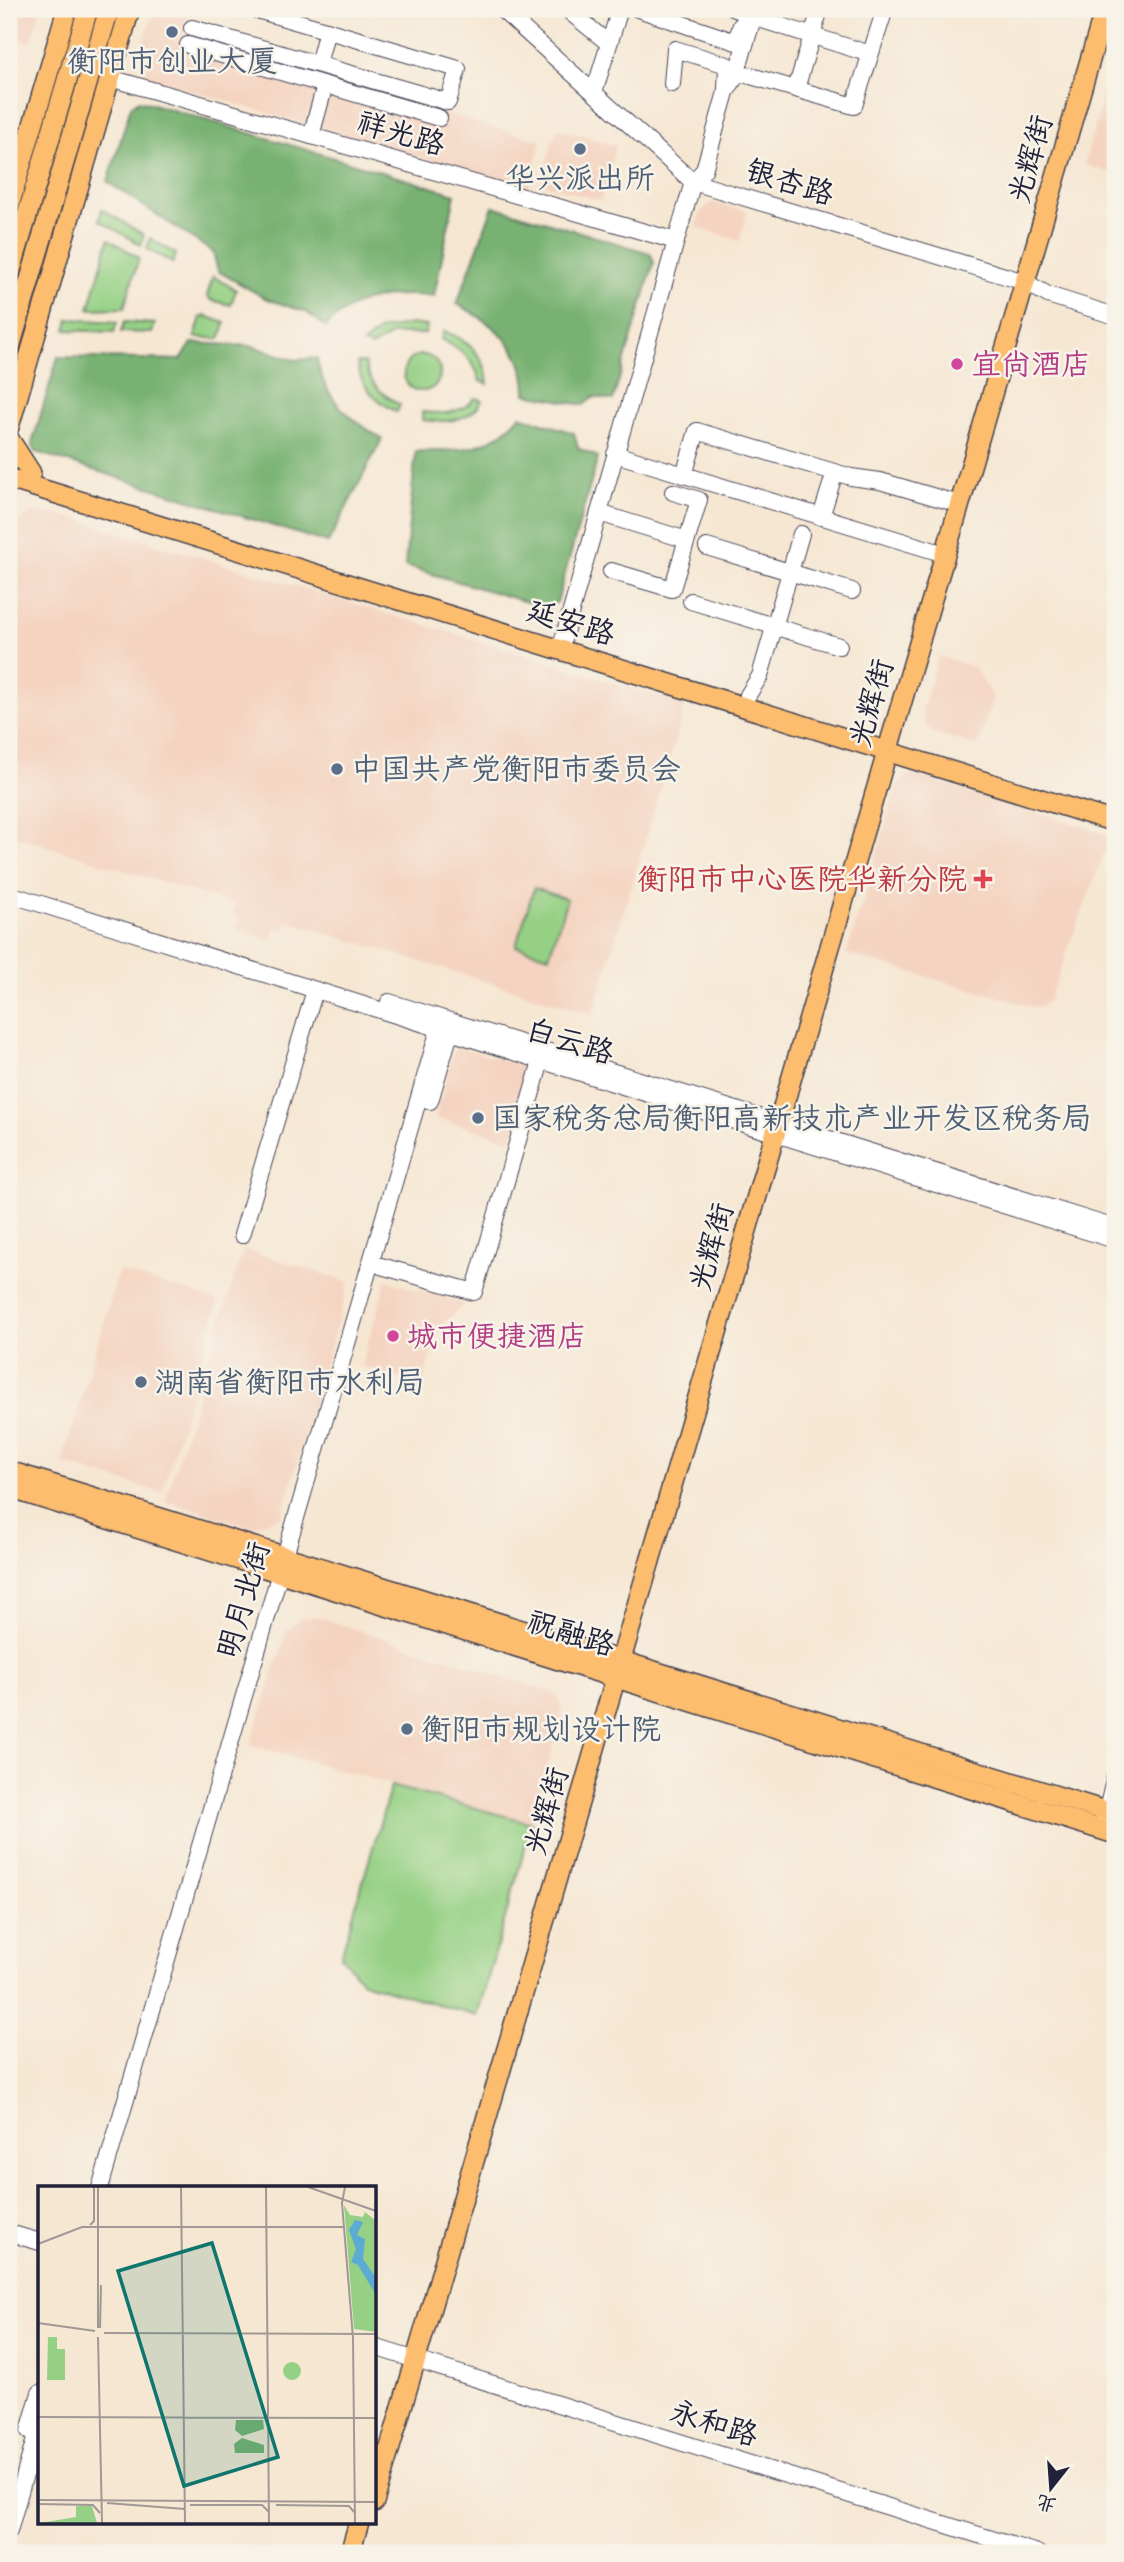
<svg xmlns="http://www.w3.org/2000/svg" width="1124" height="2562" font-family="Caveat,'LXGW WenKai TC',sans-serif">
  <rect width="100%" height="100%" fill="#f7f3e8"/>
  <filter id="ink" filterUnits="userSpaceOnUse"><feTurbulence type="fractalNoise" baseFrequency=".0143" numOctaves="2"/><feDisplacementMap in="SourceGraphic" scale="14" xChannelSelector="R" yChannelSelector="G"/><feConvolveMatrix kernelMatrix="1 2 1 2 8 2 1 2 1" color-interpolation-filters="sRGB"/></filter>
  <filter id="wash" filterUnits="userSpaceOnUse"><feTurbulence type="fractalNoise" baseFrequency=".00686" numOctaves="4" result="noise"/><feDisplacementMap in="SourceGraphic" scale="28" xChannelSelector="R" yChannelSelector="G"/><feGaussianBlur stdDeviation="1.57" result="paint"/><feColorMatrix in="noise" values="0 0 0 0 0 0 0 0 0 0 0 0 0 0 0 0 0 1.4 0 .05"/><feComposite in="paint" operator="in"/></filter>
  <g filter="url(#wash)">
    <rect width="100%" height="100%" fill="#f6e7d3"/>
    <!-- built -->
    <g fill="#f4d3c0">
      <polygon points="9,9 40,9 31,42 17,39 9,67"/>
      <polygon points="154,9 191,9 183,38 541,141 528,188 150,79 139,59"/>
      <polygon points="1115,55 1115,174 1084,165"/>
      <polygon points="557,128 616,145 601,201 541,183"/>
      <polygon points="712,202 748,211 739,241 696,227 701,212"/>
      <polygon points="34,513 58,514 686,704 593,1014 287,921 284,930 276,928 272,940 235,930 240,916 233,914 235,905 9,834 9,549 17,521"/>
      <polygon points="938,656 974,667 993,697 978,746 932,732 924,724 922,711"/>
      <polygon points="912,774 1111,835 1049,1000 1043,1006 1034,1007 847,954 898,782"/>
      <polygon points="459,1047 532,1069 512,1140 435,1118 453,1052"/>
      <polygon points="243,1249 349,1282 282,1516 252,1527 165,1501"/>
      <polygon points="119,1271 219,1301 162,1493 62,1463"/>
      <polygon points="386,1280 465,1304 440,1326 422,1385 361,1366"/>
      <polygon points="318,1617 551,1692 560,1701 562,1713 532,1823 250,1745 287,1630 301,1618"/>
    </g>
    <!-- green -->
    <g fill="#95d084" stroke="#5c7960" stroke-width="2">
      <polygon points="102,209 144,235 141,245 99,220"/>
      <polygon points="150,238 176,254 173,263 147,249"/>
      <polygon points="109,239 139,258 124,308 89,309"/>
      <polygon points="213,276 236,290 231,305 211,300 207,296"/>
      <polygon points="206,316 225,323 220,339 195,337 201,317"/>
      <polygon points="69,319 117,322 114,332 66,330"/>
      <polygon points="124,322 155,324 152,333 121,332"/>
      <polygon points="411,324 427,326 425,334 393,334 371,347 363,344 380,330"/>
      <path d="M444 331C468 340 487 357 488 384L480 381C475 360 460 349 441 339Z"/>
      <circle cx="422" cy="373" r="18"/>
      <path d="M357 363H365C369 384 382 394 400 405L397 412C376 401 360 387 357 363Z"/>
      <path d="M475 398 482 400C471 422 444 423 422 420V412C442 414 461 415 475 398Z"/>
      <polygon points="534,888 567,899 549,956 516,946"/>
      <polygon points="391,1786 532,1823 477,2016 362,1982 341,1956"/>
    </g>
    <!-- forest -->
    <g fill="#78b272" stroke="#4d6a56" stroke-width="2">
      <path d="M139 100 455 194 434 296C395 293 353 295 326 327L306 312 267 299 218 271 213 252 108 182 131 106Z"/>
      <path d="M493 206 650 253 654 262 613 400 594 397 583 405 526 394C527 350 494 323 457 304Z"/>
      <path d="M192 343 252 346 294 360 317 358C323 399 349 418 382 439L328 543 36 452 32 444 58 357 181 360Z"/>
      <path d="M520 416 574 433 578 448 598 457 557 602 547 608 405 566 416 451C457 452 492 450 520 416Z"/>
    </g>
  </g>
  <g filter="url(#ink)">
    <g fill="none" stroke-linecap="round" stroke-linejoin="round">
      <defs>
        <g id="minor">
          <polyline points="501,9 693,182 1025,282 1048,295 1115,316"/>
          <polyline points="573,9 570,12 607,42"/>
          <polyline points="638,9 736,42 741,25"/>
          <polyline points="735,9 744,12"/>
          <polyline points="753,17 870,54"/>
          <polyline points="192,28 448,102 458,69 254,9"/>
          <polyline points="188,45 439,118"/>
          <polyline points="318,64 327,30"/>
          <polyline points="737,72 854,106 885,9"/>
          <polyline points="110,78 676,241 560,650"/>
          <polyline points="672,84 675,49 727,65 726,89"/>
          <polyline points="796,89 820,9"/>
          <polyline points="594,92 620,9"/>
          <polyline points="311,136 325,85"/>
          <polyline points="676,241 693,182 704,170 726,92 735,78 756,9"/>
          <polyline points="615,454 938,552"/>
          <polyline points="684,475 697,431 851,477 880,481 952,502"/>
          <polyline points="599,513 687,540"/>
          <polyline points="821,517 835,472"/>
          <polyline points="707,547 852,591"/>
          <polyline points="611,571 672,589 699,500 673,492"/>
          <polyline points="691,601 839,646"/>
          <polyline points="748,695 760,676 801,534"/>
          <polyline points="9,894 1115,1240"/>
          <polyline points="389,1002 1115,1228"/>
          <polyline points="430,1101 450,1033"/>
          <polyline points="242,1235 315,990"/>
          <polyline points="381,1266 474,1292 541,1061"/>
          <polyline points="1104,1822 1115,1777"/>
          <polyline points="100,2188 439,1029"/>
          <polyline points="9,2233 40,2242"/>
          <polyline points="374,2347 1037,2553"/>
          <polyline points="29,2431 40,2393"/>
          <polyline points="9,2531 40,2421"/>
        </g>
        <g id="major">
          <polyline points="9,206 67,9"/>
          <polyline points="9,277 88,9"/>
          <polyline points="9,351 109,9"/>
          <polyline points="9,427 130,9"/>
          <polyline points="9,439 31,473"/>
          <polyline points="9,479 1115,822"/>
          <polyline points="9,1471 1115,1814"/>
          <polyline points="9,1488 1115,1834"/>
          <polyline points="374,2502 1105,9"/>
          <polyline points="350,2553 359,2522"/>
        </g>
      </defs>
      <!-- minor casing -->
      <use href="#minor" stroke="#424052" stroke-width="18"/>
      <!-- major casing -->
      <use href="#major" stroke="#424052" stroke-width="22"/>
      <!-- minor -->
      <use href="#minor" stroke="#fff" stroke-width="16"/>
      <!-- major -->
      <use href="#major" stroke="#fcbd6e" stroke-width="19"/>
    </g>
  </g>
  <!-- markers -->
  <g fill="#5c6f8a" stroke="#f7f3e8" stroke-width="2.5">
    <circle cx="172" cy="32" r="7"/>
    <circle cx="580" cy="149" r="7"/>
    <circle cx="337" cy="769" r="7"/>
    <circle cx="478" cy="1118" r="7"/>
    <circle cx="141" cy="1382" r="7"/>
    <circle cx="407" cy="1729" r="7"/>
  </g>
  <g fill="#d1479c" stroke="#f7f3e8" stroke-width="2.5">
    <circle cx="957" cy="364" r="7"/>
    <circle cx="393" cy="1336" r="7"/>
  </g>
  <path fill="#e0444e" stroke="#f7f3e8" stroke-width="2.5" d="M979.5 868.5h7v7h7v7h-7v7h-7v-7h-7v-7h7z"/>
  <g text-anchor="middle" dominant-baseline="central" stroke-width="5" stroke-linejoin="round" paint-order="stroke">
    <!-- service labels -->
    <g font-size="30" fill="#4e5e75" stroke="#f7f3e8" text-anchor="start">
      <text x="172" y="61" text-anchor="middle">衡阳市创业大厦</text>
      <text x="580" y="178" text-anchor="middle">华兴派出所</text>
      <text x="351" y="769">中国共产党衡阳市委员会</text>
      <text x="492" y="1118">国家税务总局衡阳高新技术产业开发区税务局</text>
      <text x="155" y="1382">湖南省衡阳市水利局</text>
      <text x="421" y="1729">衡阳市规划设计院</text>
    </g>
    <!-- street labels -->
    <g font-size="30" fill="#22223b" stroke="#f7f3e8">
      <text transform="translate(401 133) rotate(16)">祥光路</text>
      <text transform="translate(1030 159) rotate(-74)">光辉街</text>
      <text transform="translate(790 182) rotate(17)">银杏路</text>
      <text transform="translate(571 622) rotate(17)">延安路</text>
      <text transform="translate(871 703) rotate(-74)">光辉街</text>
      <text transform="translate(570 1041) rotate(17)">白云路</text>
      <text transform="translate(711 1247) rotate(-74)">光辉街</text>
      <text transform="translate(243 1600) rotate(-74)">明月北街</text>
      <text transform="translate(571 1633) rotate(17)">祝融路</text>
      <text transform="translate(546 1811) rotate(-74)">光辉街</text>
      <text transform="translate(714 2423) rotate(17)">永和路</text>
    </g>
    <!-- hotel labels -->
    <g font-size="30" fill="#b23c85" stroke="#f7f3e8" text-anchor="start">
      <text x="971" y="364">宜尚酒店</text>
      <text x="407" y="1336">城市便捷酒店</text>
    </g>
    <!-- health labels -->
    <g font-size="30" fill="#be3a42" stroke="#f7f3e8" text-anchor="end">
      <text x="967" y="879">衡阳市中心医院华新分院</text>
    </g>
  </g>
  <!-- overview -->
  <g transform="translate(38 2186)">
    <rect width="338" height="338" fill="#f6e7d3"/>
    <path d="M306 19 312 29 325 31 327 26 337 34 338 30V146L316 143ZM10 151H19V163H27V194H9ZM245 185a9 9 0 1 1 18 0a9 9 0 1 1-18 0ZM38 320H54L59 337H2L38 331Z" fill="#95d084"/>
    <path d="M198 234H225L226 243 204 250 197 244ZM204 252 226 259V267H197L196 258Z" fill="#78b272"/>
    <path d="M317 34 325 36 319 49 327 53 325 73 338 92V109L320 79 313 76 318 63 311 44Z" fill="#5babd5"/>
    <path fill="none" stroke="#a19896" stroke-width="2" d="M143 1 147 337M228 1 231 337M270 1 338 25M307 1 304 17 315 152 317 337M52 39 56 35V1M0 58 44 41H306M0 137 57 145M60 142V1M62 142 63 99M66 147 338 148M60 151 64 337M0 231 338 232M0 314 338 316M69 317 147 323M0 318 55 319 62 327M152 319H224L231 326M238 319 311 320 316 326"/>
    <path fill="#0f766e" fill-opacity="0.15" stroke="#0f766e" stroke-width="3.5" d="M174 57 240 271 146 300 80 85Z"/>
    <rect width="338" height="338" fill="none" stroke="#22223b" stroke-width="3.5"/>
  </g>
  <!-- margin -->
  <rect width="1124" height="2562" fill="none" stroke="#f7f3e8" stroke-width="35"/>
  <!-- north arrow -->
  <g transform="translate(1051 2488) rotate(197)" stroke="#f7f3e8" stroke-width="5" paint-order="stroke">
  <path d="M0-5L12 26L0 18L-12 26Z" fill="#22223b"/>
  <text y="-10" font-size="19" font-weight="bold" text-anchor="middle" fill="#22223b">北</text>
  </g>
</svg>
